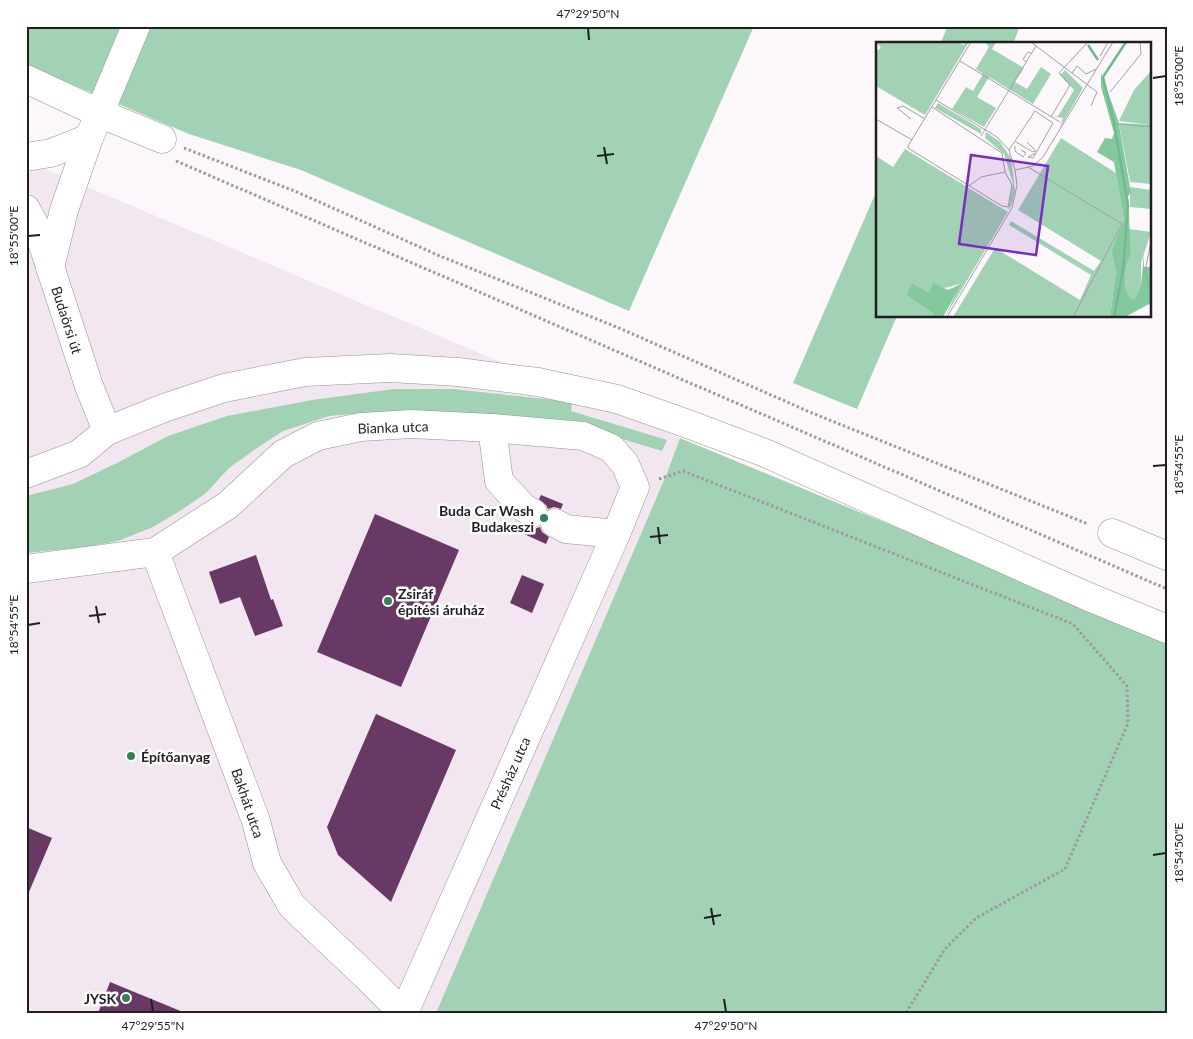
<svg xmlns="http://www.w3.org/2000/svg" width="1193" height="1039" font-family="Lato,sans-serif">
  <rect width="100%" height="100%" fill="#fcf7fb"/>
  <!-- built -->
  <polygon fill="#f2e7f0" points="26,161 680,438 667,473 436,1013 26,1013"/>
  <!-- green -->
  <g fill="#a1d2b3">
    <polygon points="26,26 754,26 629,311 301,170 189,134 26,65"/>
    <polygon points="948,26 1020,26 1013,44 940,44"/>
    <polygon points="877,190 877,316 897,316 857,409 793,383"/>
    <polygon points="394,389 453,389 572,402 571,411 667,440 662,451 566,422 439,412 377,412 329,416 283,431 257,448 229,468 206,493 180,511 153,527 118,541 85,547 26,553 26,496 73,484 119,462 168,436 227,416 312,400"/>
    <polygon points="680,438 1102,612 1167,641 1167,1013 436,1013 667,473"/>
  </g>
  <!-- building -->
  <g fill="#693965">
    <polygon points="541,495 563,504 561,509 554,507 548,509 546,505 539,499"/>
    <polygon points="375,514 459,550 401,687 317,652"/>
    <polygon points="527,527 534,529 540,527 542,532 549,537 546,544 524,534"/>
    <polygon points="256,555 271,600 273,599 283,626 255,636 240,597 220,604 209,572"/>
    <polygon points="522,575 544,584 532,613 510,603"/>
    <polygon points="376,714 456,750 391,902 338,855 327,827"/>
    <polygon points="26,827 52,838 26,899"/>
    <polygon points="110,982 183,1012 183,1013 98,1013"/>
  </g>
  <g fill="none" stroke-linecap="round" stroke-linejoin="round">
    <defs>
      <g id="minor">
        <polyline points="26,79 99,113 162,139"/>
        <polyline points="26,157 51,153 89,138"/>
        <polyline points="50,268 64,210 89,138 136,26"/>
        <polyline points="492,428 499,481 524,508 533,513"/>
        <polyline points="26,474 79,454 107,431"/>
        <polyline points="555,523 566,529 616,534"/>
        <polyline points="1112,533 1167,556"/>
        <polyline points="155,552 256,821 267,863 292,906 366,976 403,1013"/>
        <polyline points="26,569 155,552 228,505 283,454 318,436 361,427 411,424 492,428 583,436 611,448 625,464 635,487 616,534 404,1013"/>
      </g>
      <polyline id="major" points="26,209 39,233 89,386 107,431 164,408 224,388 305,372 390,368 458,372 538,382 617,399 688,424 765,453 1089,597 1167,629"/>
    </defs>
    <!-- minor casing -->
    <use href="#minor" stroke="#969296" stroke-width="29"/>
    <!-- major casing -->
    <use href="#major" stroke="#969296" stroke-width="29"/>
    <!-- path -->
    <g stroke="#9e9a9e" stroke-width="3" stroke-dasharray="2.5 2.5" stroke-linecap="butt">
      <polyline points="184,148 297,192 440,256 619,328 812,413 1088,524"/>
      <polyline points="176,161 1167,589"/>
      <polyline points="659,479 683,471 1073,624 1127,686 1128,723 1065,869 976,918 945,949 906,1013"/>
    </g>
    <!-- minor -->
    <use href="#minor" stroke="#fff" stroke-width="28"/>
    <!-- major -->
    <use href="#major" stroke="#fff" stroke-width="28"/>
  </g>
  <!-- ticks -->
  <path fill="none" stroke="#201e20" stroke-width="2" d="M588 28 589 40M1153 78 1166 76M604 147 607 164M597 156 614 154M28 236 40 235M1153 466 1166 465M658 527 660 544M650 537 668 535M96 606 99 623M89 616 106 614M28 625 40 623M1153 855 1166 853M711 908 714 925M704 918 721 915M151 999 153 1012M724 999 726 1012"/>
  <!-- markers -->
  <g fill="#2f8356" stroke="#fff" stroke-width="2">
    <circle cx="544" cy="518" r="5"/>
    <circle cx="388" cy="601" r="5"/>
    <circle cx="131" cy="756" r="5"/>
    <circle cx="126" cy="998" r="5"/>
  </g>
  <g text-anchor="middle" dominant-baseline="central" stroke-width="5" stroke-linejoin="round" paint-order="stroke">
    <!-- street labels -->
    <g font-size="14" fill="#201e20" stroke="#fff">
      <text transform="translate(67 320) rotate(72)">Budaörsi út</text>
      <text transform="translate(393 427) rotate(-2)">Bianka utca</text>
      <text transform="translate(510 773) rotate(-66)">Présház utca</text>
      <text transform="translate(248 803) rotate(71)">Bakhát utca</text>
    </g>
    <!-- poi labels -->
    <g font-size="14" font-weight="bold" fill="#201e20" stroke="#fff" text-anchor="end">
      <text x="534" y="510">Buda Car Wash<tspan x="534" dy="16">Budakeszi</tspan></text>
      <text x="398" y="593" text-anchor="start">Zsiráf<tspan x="398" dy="16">építési áruház</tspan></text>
      <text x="141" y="756" text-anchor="start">Építőanyag</text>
      <text x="116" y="998">JYSK</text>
    </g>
  </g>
  <!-- overview -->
  <g transform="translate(876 42)">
    <rect width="275" height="275" fill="#fcf7fb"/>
    <path d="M0 0H82L88 3V0H93L49 73 0 44V9L5 6ZM109 0H120L116 7 148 26 139 40 151 47 165 25 175 32 157 62 113 35 101 55 120 66 108 85 76 67 90 45 97 49 107 32 100 27 113 5ZM189 28 207 46 184 86 187 76 177 74H182L198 48 184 33ZM275 29V83L243 79 258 48ZM62 61 105 87V92L59 66ZM243 82 274 86 275 142 254 140ZM110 90 124 100 135 116 139 149 136 162 132 169 137 141 128 112 109 96ZM185 96 240 131 248 178 237 208 240 229 234 275H77L119 206 204 258 215 233 133 183 135 179 218 229 225 219 142 168ZM29 107 132 170 69 275 84 242 53 250 36 241 57 271 55 275H0V114L17 125ZM254 145 275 148V167L254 165ZM253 187 275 190 265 221V243L259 256 255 257 249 245 250 224 255 213Z" fill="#a1d2b3"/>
    <path d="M225 31 243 81 275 83 274 86 243 83 255 151 252 154 255 213 250 224 249 245 255 257 259 256 265 243 268 212V225H275V265L273 262 249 275H234L240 229 236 208 248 178 238 120 221 110 229 96 236 97 238 91 225 45ZM36 241 53 250 57 241 72 248 85 242 67 275H55L57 271 31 253Z" fill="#84c89e"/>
    <path fill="none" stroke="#74b88e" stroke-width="2.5" d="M212 3 222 18M238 275 247 228 252 163 238 81 227 35 250 0"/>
    <path fill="none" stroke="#a4a0a3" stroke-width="1" d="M155 0 221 50 215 64M224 14 232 0M84 19 184 80M150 20 147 17 152 10 155 11M196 31 201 24 210 32 220 27M234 50 265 12 264 0M60 58 121 95 133 108 139 128M56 65 126 111 129 130 136 143 132 165 126 164 32 106V104L95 0M159 69 177 81 160 111 152 115 157 116 160 111M175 75 194 43 183 31 212 0M0 77 36 98M35 77 21 66 27 64 49 77M105 94 160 4M140 100 157 110 160 109 151 100M139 104V109L147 115 150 111 145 108M133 108 159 69M152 125 246 182 197 275M93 144 105 135 129 130M275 200 269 229 275 250M71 275 136 166 141 143 139 128 157 124 167 115 237 0"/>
    <path fill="#7b2cbf" fill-opacity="0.15" stroke="#7b2cbf" stroke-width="2.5" d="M95 113 172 124 160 213 83 202Z"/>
    <rect width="275" height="275" fill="none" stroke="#201e20" stroke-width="2.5"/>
  </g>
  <!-- border -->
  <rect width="1193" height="1039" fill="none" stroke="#ffffff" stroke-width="55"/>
  <rect x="28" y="28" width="1138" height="984" fill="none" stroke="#201e20" stroke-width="2"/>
  <g font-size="12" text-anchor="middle" fill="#201e20">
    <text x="588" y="18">47°29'50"N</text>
    <text transform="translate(1179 76) rotate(-90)" y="4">18°55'00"E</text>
    <text transform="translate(14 236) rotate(-90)" y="4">18°55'00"E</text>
    <text transform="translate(1179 465) rotate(-90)" y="4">18°54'55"E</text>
    <text transform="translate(14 625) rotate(-90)" y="4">18°54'55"E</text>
    <text transform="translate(1179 853) rotate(-90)" y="4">18°54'50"E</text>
    <text x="153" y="1030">47°29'55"N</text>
    <text x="726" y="1030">47°29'50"N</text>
  </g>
</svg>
